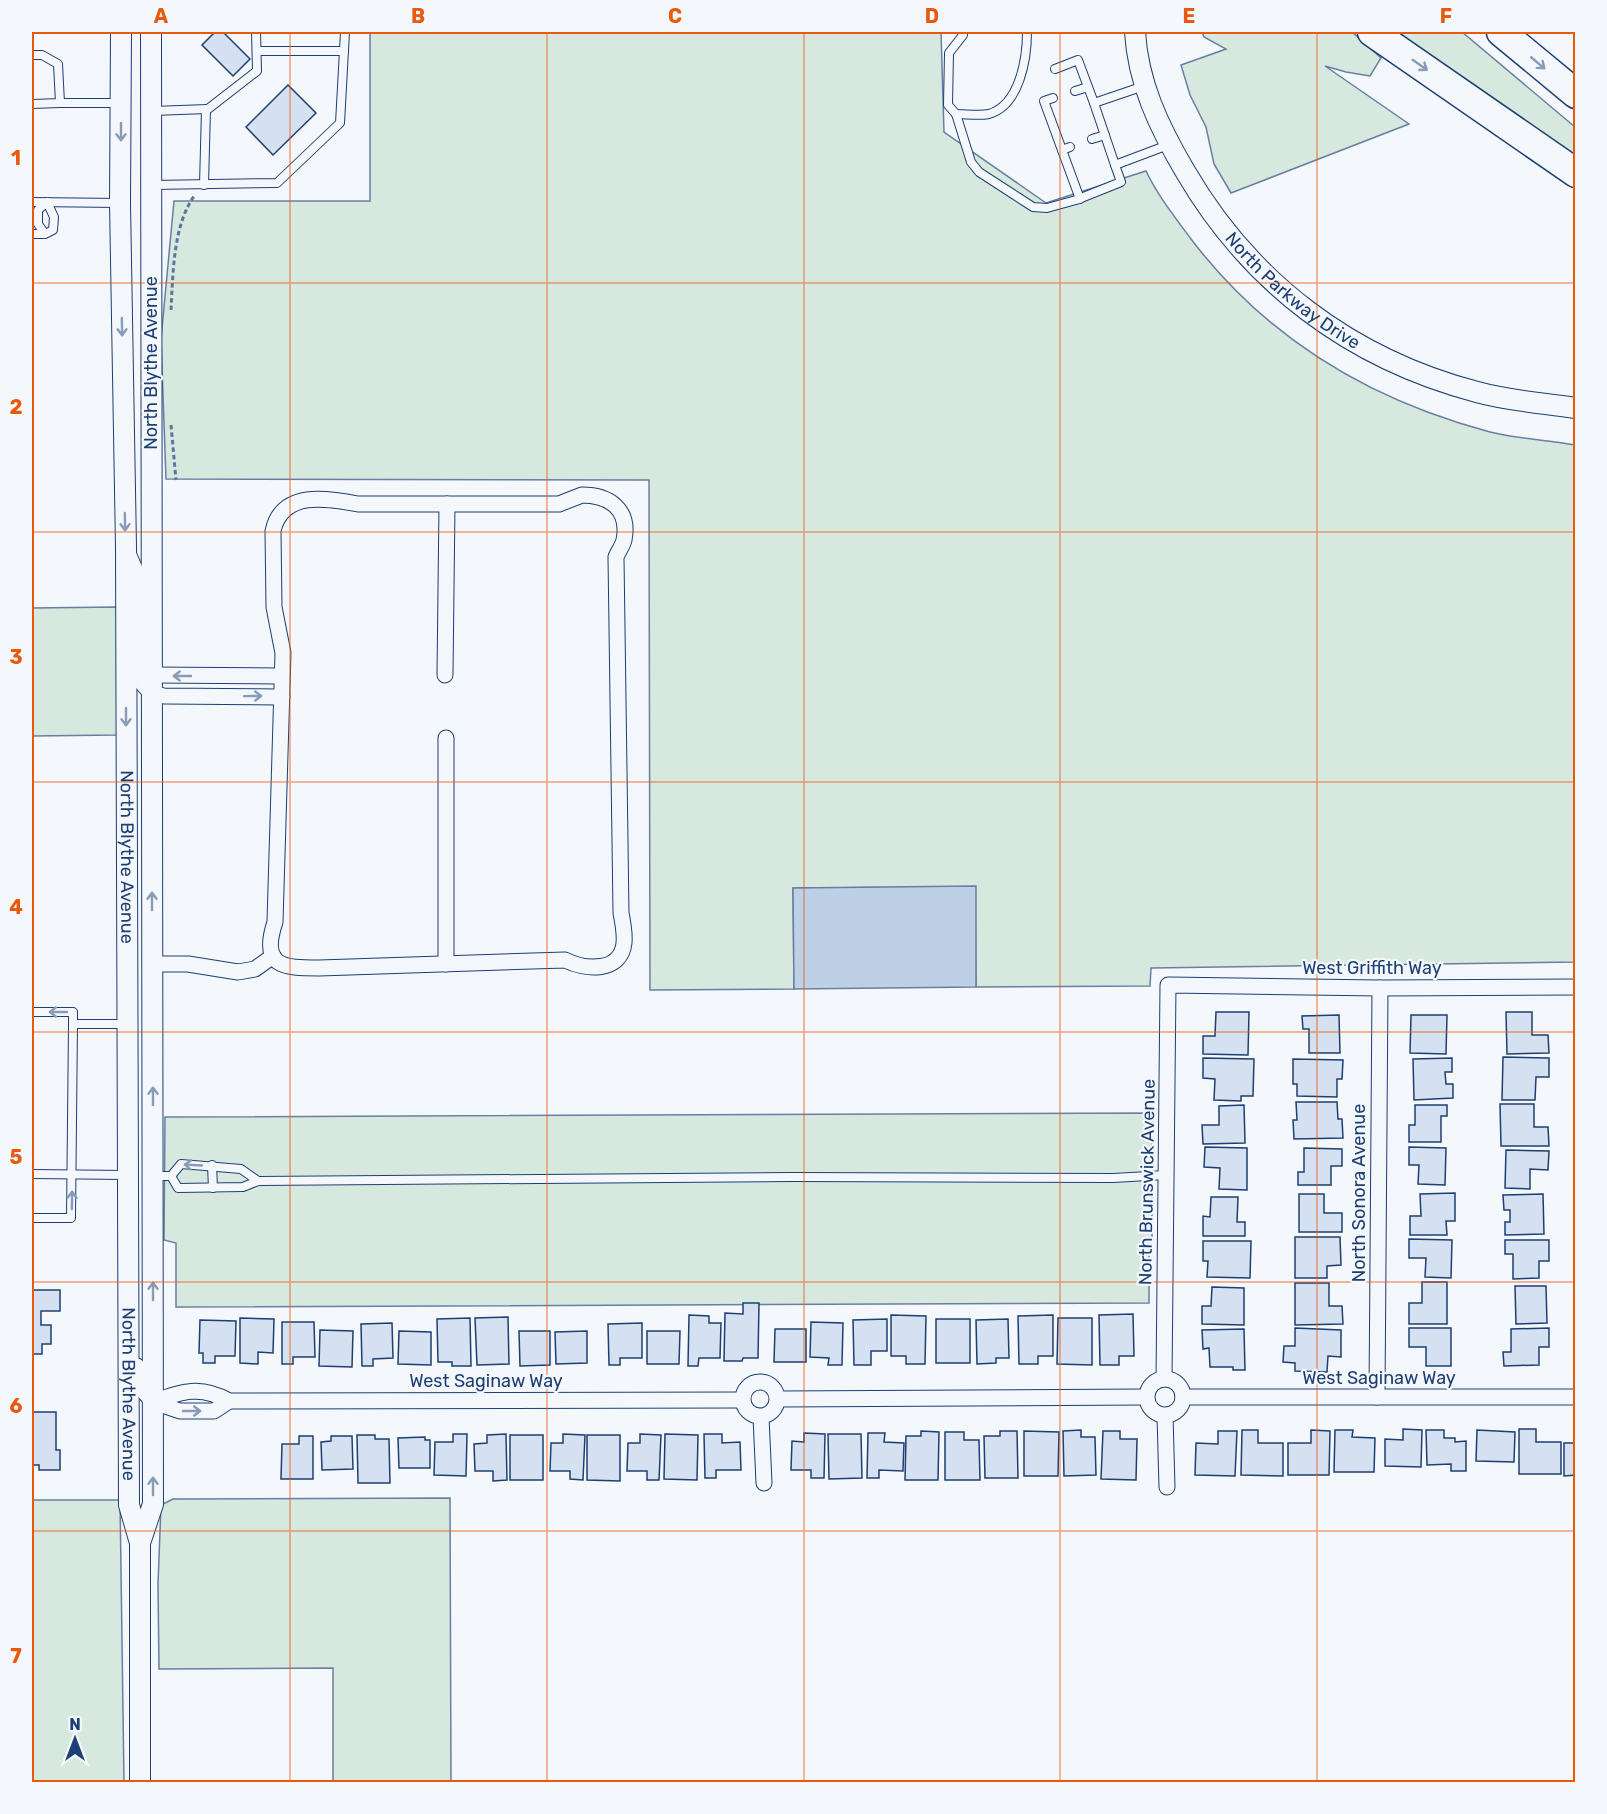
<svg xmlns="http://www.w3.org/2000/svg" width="1607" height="1814" font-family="Rubik,sans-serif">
  <rect width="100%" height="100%" fill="#f4f7fb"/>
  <!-- green -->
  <g fill="#d7e8df" stroke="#687fa3" stroke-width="1.5">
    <path d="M370 32H941L944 132 1046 203 1146 171C1158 196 1174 216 1191 239 1267 339 1369 400 1490 432 1518 439 1547 440 1575 445V962L1151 968 1150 986 976 987 975 887 793 888 794 989 650 990 649 480 166 479 161 339 174 201H370Z"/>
    <polygon points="1202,32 1352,32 1381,58 1370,76 1346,72 1325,66 1409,124 1231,193 1214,164 1206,127 1190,95 1181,65 1226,49 1204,37"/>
    <polygon points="1384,32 1462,32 1575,127 1575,165"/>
    <polygon points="117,607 117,735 32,736 32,608"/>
    <polygon points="1152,1113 1152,1240 1149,1240 1149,1303 176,1307 176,1243 164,1240 165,1117"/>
    <polygon points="450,1498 451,1782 333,1782 333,1668 159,1669 158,1584 161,1505 173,1499 185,1499"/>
    <polygon points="32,1500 120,1500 124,1782 32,1782"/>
  </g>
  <!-- water -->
  <polygon fill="#bed0e5" stroke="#687fa3" stroke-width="1.5" points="976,886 976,987 794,989 793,888"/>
  <!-- building -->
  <g fill="#d5e0f0" stroke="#1d3f73" stroke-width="1.5">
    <polygon points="215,32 223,32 250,59 233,76 202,45"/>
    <polygon points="288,85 316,113 273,155 246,127"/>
    <polygon points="1216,1012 1249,1012 1248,1055 1203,1054 1203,1036 1215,1036"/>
    <polygon points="1506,1012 1532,1012 1532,1035 1548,1035 1549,1053 1507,1054"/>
    <polygon points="1339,1015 1340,1053 1309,1053 1309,1029 1303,1029 1302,1016"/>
    <polygon points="1411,1015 1447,1015 1446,1054 1410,1053"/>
    <polygon points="1503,1057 1549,1058 1549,1077 1536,1077 1535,1100 1502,1100"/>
    <polygon points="1203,1058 1254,1059 1253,1096 1241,1096 1241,1101 1214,1100 1215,1079 1203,1078"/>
    <polygon points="1452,1058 1452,1072 1445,1072 1446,1084 1453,1084 1453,1098 1414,1100 1413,1059"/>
    <polygon points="1293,1059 1343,1060 1342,1079 1337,1079 1337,1097 1297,1096 1297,1084 1293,1084"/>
    <polygon points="1296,1102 1337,1102 1338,1119 1342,1119 1343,1138 1294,1139 1293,1120 1297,1120"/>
    <polygon points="1500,1104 1534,1104 1534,1127 1548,1127 1549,1146 1501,1146"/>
    <polygon points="1244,1105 1245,1143 1203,1144 1202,1125 1219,1125 1219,1106"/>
    <polygon points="1415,1105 1447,1105 1447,1116 1441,1116 1441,1142 1409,1142 1409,1125 1415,1125"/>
    <polygon points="1205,1147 1247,1148 1247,1190 1219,1189 1220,1168 1204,1167"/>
    <polygon points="1409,1147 1446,1148 1445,1185 1418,1184 1419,1165 1409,1165"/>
    <polygon points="1304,1148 1342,1149 1342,1166 1331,1166 1331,1185 1298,1185 1298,1172 1304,1172"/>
    <polygon points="1506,1150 1549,1151 1548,1170 1530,1169 1530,1189 1505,1188"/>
    <polygon points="1455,1193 1455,1221 1446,1221 1447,1235 1410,1235 1410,1216 1421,1216 1420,1194"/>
    <polygon points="1299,1194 1324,1194 1324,1213 1342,1213 1342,1232 1299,1232"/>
    <polygon points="1543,1194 1544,1234 1505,1235 1505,1222 1510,1222 1510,1210 1504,1210 1503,1195"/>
    <polygon points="1211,1197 1238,1197 1237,1222 1245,1222 1245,1236 1203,1236 1203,1216 1210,1217"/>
    <polygon points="1295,1237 1340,1237 1341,1265 1327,1266 1327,1278 1295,1278"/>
    <polygon points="1409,1239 1452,1240 1451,1278 1425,1277 1426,1258 1409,1258"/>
    <polygon points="1505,1240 1549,1240 1549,1261 1539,1261 1539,1278 1513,1279 1513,1254 1505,1254"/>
    <polygon points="1203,1241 1251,1241 1250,1278 1207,1277 1208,1261 1203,1261"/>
    <polygon points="1422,1282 1447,1282 1447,1324 1409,1324 1409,1303 1422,1303"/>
    <polygon points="1295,1283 1329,1283 1329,1306 1342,1306 1343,1324 1295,1325"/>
    <polygon points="1515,1286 1546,1286 1547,1323 1516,1324"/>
    <polygon points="1212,1287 1244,1288 1244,1325 1202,1324 1202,1306 1211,1306"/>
    <polygon points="32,1290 60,1290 60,1311 41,1311 41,1325 51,1325 51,1344 42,1344 42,1354 32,1354"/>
    <polygon points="743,1303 759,1303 758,1358 743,1358 742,1361 724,1361 725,1313 743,1314"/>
    <polygon points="1133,1314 1134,1356 1119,1356 1119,1365 1100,1365 1099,1315"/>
    <polygon points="689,1315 709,1316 709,1323 721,1323 720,1358 699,1358 698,1366 688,1366"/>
    <polygon points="891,1315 926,1316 925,1364 906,1364 906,1356 891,1356"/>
    <polygon points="1053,1315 1053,1356 1038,1356 1038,1364 1019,1364 1018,1316"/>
    <polygon points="508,1317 509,1364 477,1365 475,1318"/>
    <polygon points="240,1318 274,1319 273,1353 258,1352 258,1364 240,1363"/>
    <polygon points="470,1318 471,1366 452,1366 452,1362 438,1362 437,1319"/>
    <polygon points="1058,1318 1092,1318 1092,1365 1057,1364"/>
    <polygon points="887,1319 887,1351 871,1351 871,1365 854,1365 853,1320"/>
    <rect x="936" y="1319" width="34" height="44"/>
    <polygon points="1008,1319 1009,1358 996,1358 996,1363 977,1364 976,1320"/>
    <polygon points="200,1320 236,1321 235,1356 215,1356 215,1363 203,1363 203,1353 199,1353"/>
    <polygon points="282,1322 314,1322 315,1357 293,1357 293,1364 282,1364"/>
    <polygon points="811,1322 843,1323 842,1365 828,1365 829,1358 810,1357"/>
    <polygon points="392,1323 393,1358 373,1359 373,1366 362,1366 361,1324"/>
    <polygon points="642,1323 642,1358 620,1358 620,1365 609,1365 608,1324"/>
    <polygon points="1295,1328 1341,1330 1341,1357 1328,1356 1327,1372 1295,1371 1295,1363 1283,1362 1284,1346 1295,1346"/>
    <polygon points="1409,1328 1451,1328 1451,1366 1426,1366 1426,1347 1409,1347"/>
    <polygon points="1549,1328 1549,1347 1539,1347 1539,1365 1504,1366 1503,1352 1511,1352 1511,1329"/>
    <polygon points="775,1329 806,1329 806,1362 774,1362"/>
    <polygon points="1244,1329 1245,1370 1233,1370 1233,1367 1210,1367 1209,1348 1203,1349 1202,1330"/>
    <polygon points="320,1330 353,1331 352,1367 319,1366"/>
    <polygon points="399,1331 431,1332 431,1365 398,1364"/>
    <polygon points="519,1331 550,1331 550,1365 520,1366"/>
    <polygon points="587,1331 587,1363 556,1364 555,1332"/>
    <polygon points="647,1331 680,1331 679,1364 647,1364"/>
    <polygon points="32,1412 56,1412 56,1450 60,1450 60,1470 39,1470 39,1465 32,1465"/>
    <polygon points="1403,1429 1422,1430 1421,1467 1385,1466 1385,1439 1403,1440"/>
    <polygon points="1519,1429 1536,1429 1536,1442 1561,1442 1561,1474 1519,1474"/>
    <polygon points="1081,1430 1081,1437 1095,1437 1096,1475 1064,1476 1063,1431"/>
    <polygon points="1242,1430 1258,1430 1258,1443 1283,1443 1283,1476 1241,1475"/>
    <polygon points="1311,1430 1330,1431 1329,1475 1288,1475 1288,1443 1311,1443"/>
    <polygon points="1335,1430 1353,1430 1352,1437 1375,1438 1374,1472 1334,1472"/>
    <polygon points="1426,1430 1444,1430 1444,1438 1455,1438 1455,1442 1466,1441 1466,1471 1451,1471 1451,1464 1427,1465"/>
    <polygon points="1477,1430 1515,1432 1514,1462 1476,1461"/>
    <polygon points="921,1431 939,1432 938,1480 905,1480 906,1436 921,1436"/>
    <polygon points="1000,1431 1017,1431 1018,1478 985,1478 984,1436 1000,1436"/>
    <polygon points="1024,1431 1059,1432 1058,1476 1024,1476"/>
    <polygon points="1103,1431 1120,1431 1120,1439 1137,1439 1136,1480 1101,1479"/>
    <polygon points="1218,1431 1237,1431 1235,1476 1195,1475 1196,1443 1218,1444"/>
    <polygon points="945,1432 964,1432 964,1440 979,1440 980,1480 945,1480"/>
    <polygon points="804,1433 825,1434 824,1478 811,1478 811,1470 791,1470 792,1441 804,1442"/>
    <polygon points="868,1433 885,1433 884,1442 904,1443 903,1471 879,1470 879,1478 867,1478"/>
    <polygon points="453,1434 467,1434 466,1476 434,1475 435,1442 453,1442"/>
    <polygon points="506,1434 507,1480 493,1481 493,1471 475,1471 474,1444 487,1443 487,1435"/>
    <polygon points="563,1434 585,1435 583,1480 570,1479 570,1471 550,1471 551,1443 563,1443"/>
    <polygon points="640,1434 661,1435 659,1480 647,1480 647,1471 627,1471 628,1443 640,1443"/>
    <polygon points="665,1434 698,1435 697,1480 664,1479"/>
    <polygon points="704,1434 722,1434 722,1443 740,1442 741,1470 716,1470 716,1478 705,1478"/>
    <polygon points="828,1434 861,1434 862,1478 829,1479"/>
    <polygon points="357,1435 375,1435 375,1439 389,1439 390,1483 358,1483"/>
    <rect x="510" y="1435" width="33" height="45"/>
    <polygon points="587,1435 620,1435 620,1481 587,1480"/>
    <polygon points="299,1436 313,1436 313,1479 281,1479 282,1444 299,1444"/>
    <polygon points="331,1436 352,1436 353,1469 322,1470 321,1442 331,1441"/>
    <polygon points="425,1437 425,1440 430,1440 430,1468 399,1468 398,1438"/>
    <polygon points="1564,1443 1576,1443 1576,1475 1564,1476"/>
  </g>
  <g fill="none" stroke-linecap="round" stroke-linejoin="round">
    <defs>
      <g id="service">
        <path d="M963 32V35L949 53 948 105 956 114C966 114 979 116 989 114 1020 105 1027 58 1027 32"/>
        <polyline points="257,51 344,51"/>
        <polyline points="32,55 42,55 58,64 60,103 32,104"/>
        <polyline points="1055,69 1078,60 1094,103"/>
        <polyline points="1144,86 1094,103 1115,165 1168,145"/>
        <polyline points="1075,91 1088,87"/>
        <polyline points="1053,98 1044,101 1080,199"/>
        <polyline points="60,103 119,103"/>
        <polyline points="152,111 208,109 257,71 256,32"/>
        <polyline points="956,114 971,162 979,172 1033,207 1047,208 1076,200 1121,182 1115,165"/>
        <polyline points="1092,139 1105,135"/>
        <polyline points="1062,150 1070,147"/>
        <polyline points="152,185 277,183 340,123 345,32"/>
        <polyline points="204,185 206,109"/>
        <polyline points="32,202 120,203"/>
        <polyline points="32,234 45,234 53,230 54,217 47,202 38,210 38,224 45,234"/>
        <polyline points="32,1012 73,1012 73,1024 71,1218 32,1218"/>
        <polyline points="73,1024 125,1024"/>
        <polyline points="212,1165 213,1188"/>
        <polyline points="32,1174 126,1175"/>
        <polyline points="153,1176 171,1176 181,1164 241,1169 258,1181"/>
        <polyline points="171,1176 178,1188 243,1187 258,1181 792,1177 1113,1178 1166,1175"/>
      </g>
      <g id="minor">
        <path d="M582 495C609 495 630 509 624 540 623 545 618 552 616 557L621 913C623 923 625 933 624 943 621 973 585 970 565 960L319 968C283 968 260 967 275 922L283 653 274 607 273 531C282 490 327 498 358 504H559Z"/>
        <path d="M128 553 137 574V674C143 687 149 693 164 696L282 697"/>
        <polyline points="152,675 282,676"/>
        <polyline points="445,675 447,504"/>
        <polyline points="152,964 188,964 238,972 255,969 273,956"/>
        <polyline points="446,964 446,738"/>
        <polyline points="137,1366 137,1384 153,1402 180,1411 214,1411 229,1401"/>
        <polyline points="1164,1379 1168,985 1380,988 1576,987"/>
        <circle cx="1165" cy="1397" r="18"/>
        <circle cx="760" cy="1399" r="17"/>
        <polyline points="1183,1397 1576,1397"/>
        <polyline points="1377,1397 1380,988"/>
        <polyline points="778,1399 1146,1397"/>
        <path d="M153 1402C182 1391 201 1385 229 1401L742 1400"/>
        <polyline points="1165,1416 1167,1487"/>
        <polyline points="761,1417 764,1483"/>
      </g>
      <g id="tertiary">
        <path id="s1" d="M121 32 120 203 126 547 129 1505 140 1543V1782"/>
        <path id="s2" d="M1135 32C1138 83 1159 127 1185 171 1250 283 1351 359 1477 392 1509 401 1543 403 1576 408"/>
        <polyline points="140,1543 153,1504 151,32"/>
      </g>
      <g id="motorway">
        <polyline points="1372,32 1576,173"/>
        <polyline points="1501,32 1576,94"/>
      </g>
    </defs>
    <!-- service casing -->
    <use href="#service" stroke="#1d3f73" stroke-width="10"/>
    <!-- minor casing -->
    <use href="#minor" stroke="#1d3f73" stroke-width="17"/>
    <!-- tertiary casing -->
    <use href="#tertiary" stroke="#1d3f73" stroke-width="22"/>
    <!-- motorway casing -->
    <use href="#motorway" stroke="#1d3f73" stroke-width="31"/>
    <!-- path -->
    <g stroke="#5e769c" stroke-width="3" stroke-dasharray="4.5 3" stroke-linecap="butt">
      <path d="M171 310C173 274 173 224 195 195"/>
      <polyline points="171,425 176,480"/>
    </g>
    <!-- service -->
    <use href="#service" stroke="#f4f7fb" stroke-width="8"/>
    <!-- minor -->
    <use href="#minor" stroke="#f4f7fb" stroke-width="15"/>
    <!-- tertiary -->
    <use href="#tertiary" stroke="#f4f7fb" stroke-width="20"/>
    <!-- motorway -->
    <use href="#motorway" stroke="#f4f7fb" stroke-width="28"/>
  </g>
  <!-- one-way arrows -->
  <defs><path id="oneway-shaft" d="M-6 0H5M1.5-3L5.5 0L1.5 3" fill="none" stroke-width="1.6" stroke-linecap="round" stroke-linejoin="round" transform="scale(1.5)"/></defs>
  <g stroke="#889bb7">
    <use href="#oneway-shaft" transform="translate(1538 63) rotate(40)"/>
    <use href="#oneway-shaft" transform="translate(1420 65) rotate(35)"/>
    <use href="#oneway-shaft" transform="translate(121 132) rotate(90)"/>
    <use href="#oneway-shaft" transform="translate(122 327) rotate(89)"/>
    <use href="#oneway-shaft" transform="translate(125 522) rotate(89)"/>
    <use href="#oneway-shaft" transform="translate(182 676) rotate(180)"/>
    <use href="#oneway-shaft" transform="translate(253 696) rotate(-1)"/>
    <use href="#oneway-shaft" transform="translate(126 717) rotate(90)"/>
    <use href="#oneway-shaft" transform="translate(152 901) rotate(-90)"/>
    <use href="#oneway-shaft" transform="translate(58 1012) rotate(180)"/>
    <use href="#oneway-shaft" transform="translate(153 1096) rotate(-90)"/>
    <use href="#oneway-shaft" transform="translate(193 1165) rotate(-177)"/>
    <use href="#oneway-shaft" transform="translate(72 1200) rotate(-89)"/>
    <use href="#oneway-shaft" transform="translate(153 1291) rotate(-90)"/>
    <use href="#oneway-shaft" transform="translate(192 1411)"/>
    <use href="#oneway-shaft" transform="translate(153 1486) rotate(-90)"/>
  </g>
  <!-- grid -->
  <path fill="none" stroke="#e8590c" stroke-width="1.5" stroke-opacity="0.55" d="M290 32V1782M547 32V1782M804 32V1782M1060 32V1782M1317 32V1782M32 283H1576M32 532H1576M32 782H1576M32 1032H1576M32 1282H1576M32 1531H1576"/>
  <g text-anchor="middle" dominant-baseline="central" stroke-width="4.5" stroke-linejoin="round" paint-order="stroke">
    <!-- street labels -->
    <g font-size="18" fill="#1d3f73" stroke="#f4f7fb">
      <text stroke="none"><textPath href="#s2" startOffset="312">North Parkway Drive</textPath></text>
      <text transform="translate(151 363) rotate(-90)">North Blythe Avenue</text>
      <text stroke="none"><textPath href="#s1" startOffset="825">North Blythe Avenue</textPath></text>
      <text x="1372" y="968">West Griffith Way</text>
      <text transform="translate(1147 1182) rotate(-89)">North Brunswick Avenue</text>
      <text transform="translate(1359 1193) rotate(-90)">North Sonora Avenue</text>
      <text x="1379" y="1378">West Saginaw Way</text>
      <text x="486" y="1381">West Saginaw Way</text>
      <text stroke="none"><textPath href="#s1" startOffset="1362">North Blythe Avenue</textPath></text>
    </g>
  </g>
  <!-- border -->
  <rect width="1607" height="1814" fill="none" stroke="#f4f7fb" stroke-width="66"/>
  <!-- north arrow -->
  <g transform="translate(75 1739)" stroke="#f4f7fb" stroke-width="4.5" paint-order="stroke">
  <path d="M0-4.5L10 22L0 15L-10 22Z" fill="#1d3f73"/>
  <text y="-9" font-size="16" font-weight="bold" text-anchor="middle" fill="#1d3f73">N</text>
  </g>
  <rect x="33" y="33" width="1541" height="1748" fill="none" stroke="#e8590c" stroke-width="2"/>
  <g font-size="20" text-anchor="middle" font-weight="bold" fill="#e8590c">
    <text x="161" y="23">A</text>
    <text x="418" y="23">B</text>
    <text x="675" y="23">C</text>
    <text x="932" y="23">D</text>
    <text x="1189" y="23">E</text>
    <text x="1446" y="23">F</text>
    <text x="16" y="165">1</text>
    <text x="16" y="414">2</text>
    <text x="16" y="664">3</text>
    <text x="16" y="914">4</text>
    <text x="16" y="1164">5</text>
    <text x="16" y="1413">6</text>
    <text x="16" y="1663">7</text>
  </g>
</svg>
